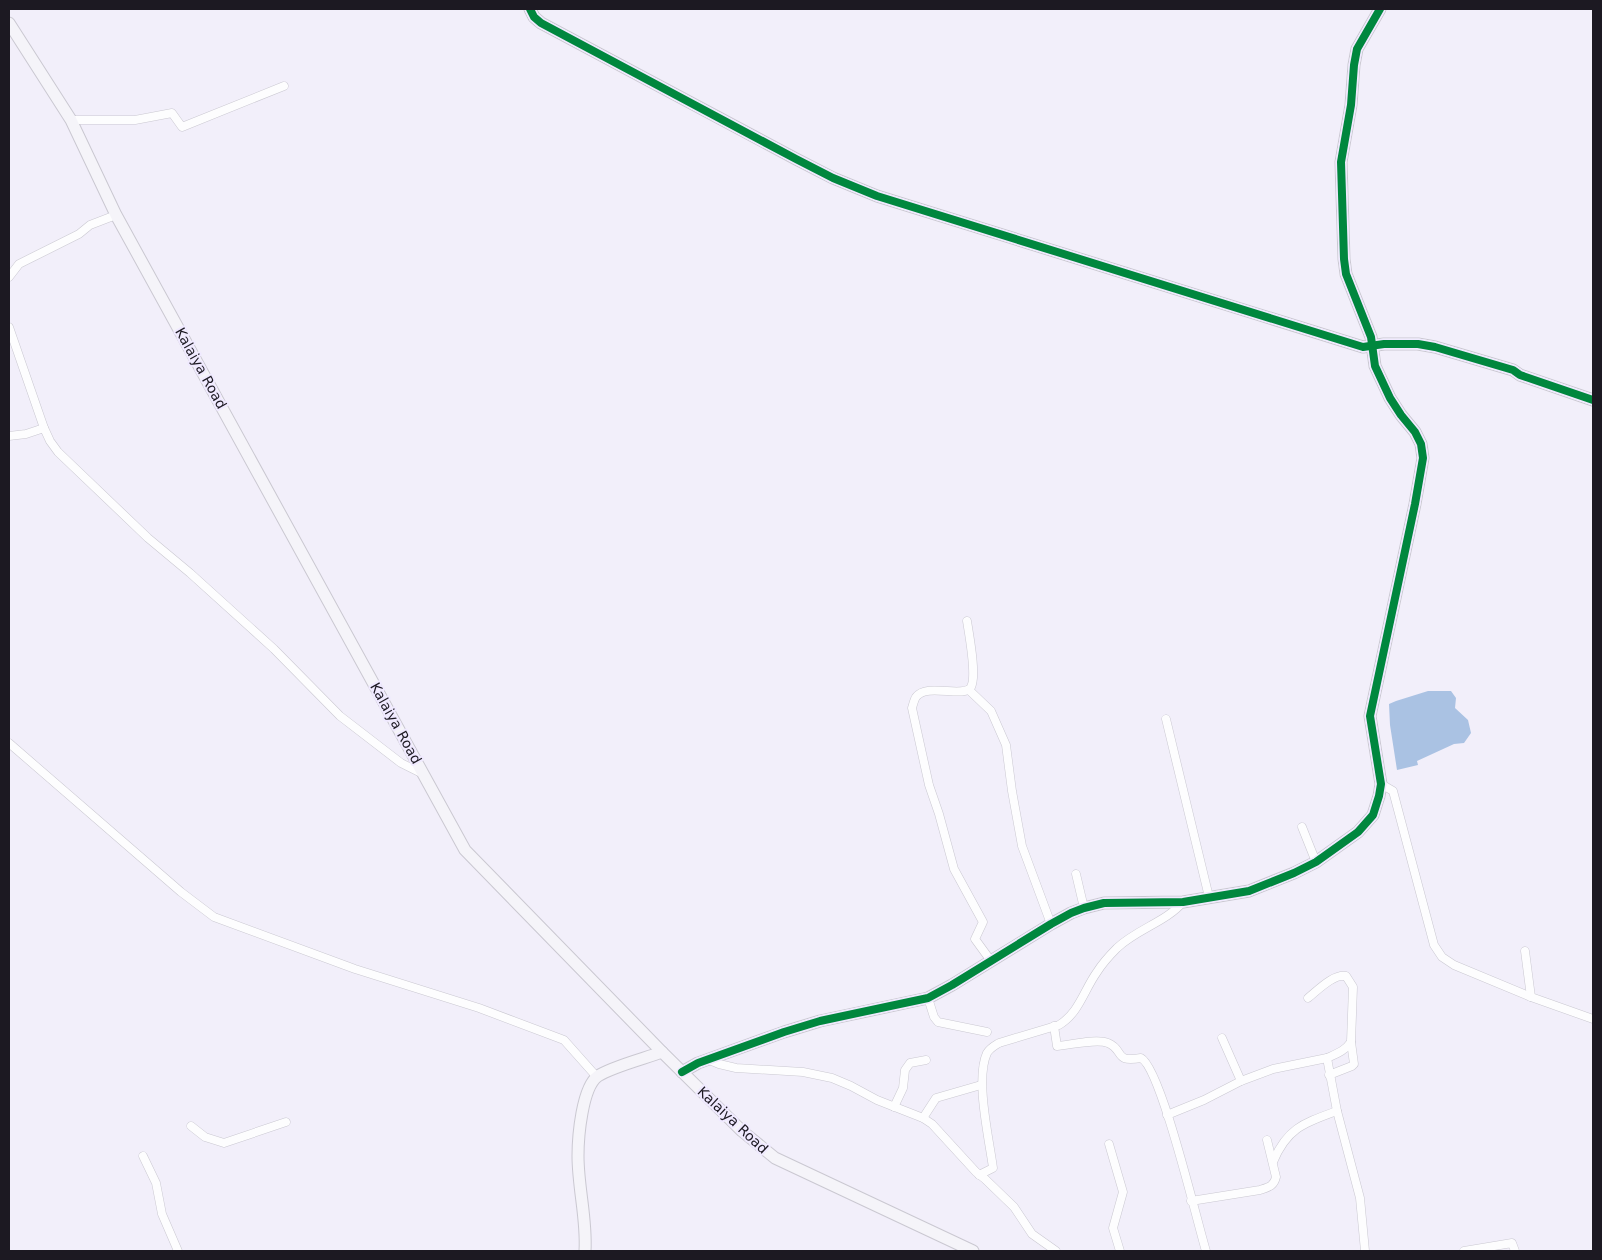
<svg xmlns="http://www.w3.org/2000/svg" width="1602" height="1260" font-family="'DejaVu Sans',sans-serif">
  <rect width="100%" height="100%" fill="#f2effa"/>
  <!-- water -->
  <polygon fill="#aac2e3" points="1428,691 1451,691 1456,698 1455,708 1468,720 1471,733 1464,743 1454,744 1417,761 1418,765 1397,770 1390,725 1389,704 1396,701"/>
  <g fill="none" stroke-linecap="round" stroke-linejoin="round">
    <defs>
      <g id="street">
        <polyline points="71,120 135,120 172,113 182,127 284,86"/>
        <polyline points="9,277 19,264 79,234 90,225 116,215"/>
        <polyline points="9,327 44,428 50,441 58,452 148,538 190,573 274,649 340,716 401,763 423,774"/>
        <polyline points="9,436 26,434 44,428"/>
        <path d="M967 621C969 634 977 676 971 687 964 699 927 682 916 697 914 700 913 705 912 708L929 785 939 814 954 869 983 922 975 939 991 961"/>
        <polyline points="969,690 991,711 1006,745 1012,791 1022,846 1051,924"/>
        <polyline points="1166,719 1209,897"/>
        <polyline points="9,743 181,892 214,917 355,969 479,1008 564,1040 596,1076"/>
        <polyline points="1381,784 1393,791 1434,945 1442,957 1454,965 1531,997 1593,1019"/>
        <polyline points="1302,827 1316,862"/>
        <polyline points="1076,874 1084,908"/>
        <polyline points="1525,951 1531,997"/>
        <polyline points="928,998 934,1017 938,1022 987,1032"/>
        <path d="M1308 998C1318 990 1333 974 1346 976L1353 987 1351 1042C1345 1051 1336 1054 1327 1058L1337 1111 1360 1198 1365 1251"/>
        <path d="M1054 1026 1057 1046C1070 1045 1097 1038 1108 1043 1125 1050 1113 1063 1141 1058 1161 1068 1197 1222 1206 1251"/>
        <polyline points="1222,1038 1241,1081"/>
        <polyline points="707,1059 719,1064 736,1068 803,1072 832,1078 851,1086 877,1100 923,1118 932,1124 976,1172 985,1179 1014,1207 1032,1234 1056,1251"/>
        <polyline points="1329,1075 1352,1066 1354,1064 1351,1042"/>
        <polyline points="894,1107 903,1088 905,1070 910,1063 926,1060"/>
        <polyline points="1167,1115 1204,1100 1241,1081 1273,1069 1327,1058"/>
        <polyline points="923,1118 936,1098 981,1085"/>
        <polyline points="191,1126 205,1137 224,1143 286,1122"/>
        <polyline points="1109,1144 1123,1192 1113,1228 1120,1251"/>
        <polyline points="143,1156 156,1183 162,1214 178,1251"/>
        <path d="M1273 1162C1287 1128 1304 1123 1337 1111"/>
        <path d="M979 1175 993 1168C989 1138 975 1079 987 1053 990 1048 994 1046 999 1043L1059 1025C1079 1013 1084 990 1097 972 1102 964 1110 955 1117 948 1137 929 1166 922 1183 902"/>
        <path d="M1191 1201 1260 1190C1269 1187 1274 1186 1276 1177L1267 1140"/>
        <polyline points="1464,1251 1512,1243 1515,1251"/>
      </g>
      <g id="secondary">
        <polyline points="530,9 534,17 541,23 796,159 833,178 877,196 1363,347 1384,344 1418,344 1435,347 1513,370 1520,375 1593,400"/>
        <polyline points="9,23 71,120 116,215 465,850 662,1052 742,1131 775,1158 973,1251"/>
        <polyline points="682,1072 698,1063 784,1032 820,1021 928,998 952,985 1051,924 1071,913 1084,908 1104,903 1183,902 1249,891 1294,873 1316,862 1358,832 1373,815 1379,796 1381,784 1370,716 1415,504 1423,458 1421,444 1415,432 1401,415 1390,398 1375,366 1371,337 1346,274 1344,259 1341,162 1351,105 1354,65 1357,49 1380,9"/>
        <path d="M585 1251C587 1219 578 1188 578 1156 578 1137 582 1087 598 1076 611 1067 646 1058 662 1052"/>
      </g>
    </defs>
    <!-- street casing -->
    <use href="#street" stroke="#cac8d1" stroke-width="9"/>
    <!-- secondary casing -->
    <use href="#secondary" stroke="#cac8d1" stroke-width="13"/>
    <!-- street -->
    <use href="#street" stroke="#fdfdfe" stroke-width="8"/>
    <!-- secondary -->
    <use href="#secondary" stroke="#f5f4f9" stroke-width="11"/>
    <defs>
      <g id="cycleway">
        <polyline points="530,9 534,17 541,23 796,159 833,178 877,196 1363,347 1384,344 1418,344 1435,347 1513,370 1520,375 1593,400"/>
        <polyline points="682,1072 698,1063 784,1032 820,1021 928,998 952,985 1051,924 1071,913 1084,908 1104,903 1183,902 1249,891 1294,873 1316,862 1358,832 1373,815 1379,796 1381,784 1370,716 1415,504 1423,458 1421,444 1415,432 1401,415 1390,398 1375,366 1371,337 1346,274 1344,259 1341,162 1351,105 1354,65 1357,49 1380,9"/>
      </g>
    </defs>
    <!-- cycleway casing -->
    <use href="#cycleway" stroke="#f0eaff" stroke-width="11"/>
    <!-- cycleway -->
    <use href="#cycleway" stroke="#00873e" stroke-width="8"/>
  </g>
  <g text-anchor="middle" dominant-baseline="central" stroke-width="4" stroke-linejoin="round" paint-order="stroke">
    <!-- street labels -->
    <g font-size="14" fill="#1c1922" stroke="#f0eaff">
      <text transform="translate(201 368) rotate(61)">Kalaiya Road</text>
      <text transform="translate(396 723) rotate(61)">Kalaiya Road</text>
      <text transform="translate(733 1120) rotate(43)">Kalaiya Road</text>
    </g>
  </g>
  <!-- border -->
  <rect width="1602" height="1260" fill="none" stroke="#1c1922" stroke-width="20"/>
</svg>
